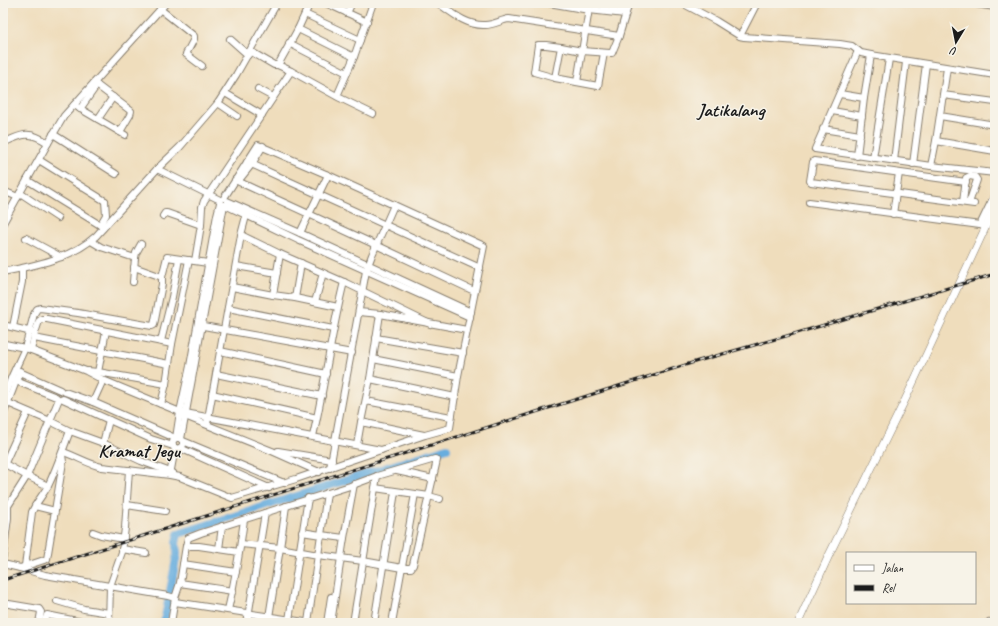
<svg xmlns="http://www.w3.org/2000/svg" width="998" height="626" font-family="Caveat,sans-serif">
  <rect width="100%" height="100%" fill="#f7f3e8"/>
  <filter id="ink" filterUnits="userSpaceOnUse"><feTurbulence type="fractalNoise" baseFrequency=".025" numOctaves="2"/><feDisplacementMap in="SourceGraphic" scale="8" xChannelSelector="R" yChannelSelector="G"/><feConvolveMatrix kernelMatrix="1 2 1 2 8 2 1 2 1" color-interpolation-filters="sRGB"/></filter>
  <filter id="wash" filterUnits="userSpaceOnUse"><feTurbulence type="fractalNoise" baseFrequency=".012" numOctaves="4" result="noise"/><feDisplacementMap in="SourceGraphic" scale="16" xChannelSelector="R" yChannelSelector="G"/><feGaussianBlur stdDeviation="0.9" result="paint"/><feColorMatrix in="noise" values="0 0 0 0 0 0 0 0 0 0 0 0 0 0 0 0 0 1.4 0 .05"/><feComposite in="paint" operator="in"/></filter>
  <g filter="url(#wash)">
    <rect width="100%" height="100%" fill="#efddbc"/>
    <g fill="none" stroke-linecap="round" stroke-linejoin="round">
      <!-- river -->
      <polyline stroke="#68adde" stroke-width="8" points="164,623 177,554 176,543 178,534 447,448"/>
    </g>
  </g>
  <g filter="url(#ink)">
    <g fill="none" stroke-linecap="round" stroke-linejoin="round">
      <defs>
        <g id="minor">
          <polyline points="326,3 367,22"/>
          <path d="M438 3C452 13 467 26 485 25 494 25 501 20 509 19L619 36"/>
          <polyline points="549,3 589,10 625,14"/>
          <polyline points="578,3 627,9"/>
          <polyline points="682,3 716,21 740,36 744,37 840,44 852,46 861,53 871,55 995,75"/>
          <polyline points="970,3 995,7"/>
          <polyline points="160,9 194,36 194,39 186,54 202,66"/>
          <polyline points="347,13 352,3"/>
          <polyline points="305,14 360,40"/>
          <polyline points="298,29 354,57"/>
          <polyline points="740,36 757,3"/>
          <polyline points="230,39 248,55"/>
          <polyline points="289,43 347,73"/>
          <polyline points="561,47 546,45 538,45 534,72 555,78 598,86 604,53"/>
          <polyline points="250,51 274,65 278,65 291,71 340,98 373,114"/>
          <polyline points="858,51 815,149 931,166 995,173"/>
          <polyline points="278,65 298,29 310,3"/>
          <polyline points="555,78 561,47 582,51 610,53 612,53 619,36 629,3"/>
          <polyline points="577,82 590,3"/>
          <polyline points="94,83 131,111 130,115 120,132"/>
          <polyline points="258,89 273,97"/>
          <polyline points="225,93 262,115"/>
          <polyline points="840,94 864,98"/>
          <polyline points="943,95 995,102"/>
          <polyline points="337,96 354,57 373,3"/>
          <polyline points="218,103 237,116"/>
          <polyline points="74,105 125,135"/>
          <polyline points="80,109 97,85"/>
          <polyline points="832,111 862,116"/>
          <polyline points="940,116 995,125"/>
          <polyline points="98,119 113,97"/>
          <polyline points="823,129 860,135"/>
          <polyline points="53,134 116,174"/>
          <polyline points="936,141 995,151"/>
          <path d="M3 143C22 134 29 130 48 143"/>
          <polyline points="857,156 864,98 871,55"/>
          <polyline points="873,158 889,59"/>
          <polyline points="39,160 105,201"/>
          <polyline points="894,161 906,62"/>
          <polyline points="247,162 282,178 480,268"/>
          <polyline points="913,164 926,64"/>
          <polyline points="931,166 936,141 947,68"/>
          <polyline points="157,169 220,200"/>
          <polyline points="240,179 252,164 263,146"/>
          <polyline points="27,180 100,225 103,228"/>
          <polyline points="235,180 376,245 474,291"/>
          <polyline points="966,182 814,161 813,162 810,181 811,182 974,204"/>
          <polyline points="3,191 18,197"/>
          <polyline points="20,193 58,218"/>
          <polyline points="227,201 300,233 471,312"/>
          <polyline points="809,202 950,221 980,225 986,227"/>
          <polyline points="963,202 966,178 970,176 975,177 977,180 969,203"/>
          <polyline points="225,205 298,240 470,317"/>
          <polyline points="893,214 899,173"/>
          <polyline points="163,216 165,213 167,213 201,225"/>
          <polyline points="246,216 241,235 280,254 346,283 430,324"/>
          <polyline points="3,223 48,143 64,116 166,3"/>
          <polyline points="100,225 106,215 105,201"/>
          <polyline points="980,225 995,194"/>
          <polyline points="300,233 328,175"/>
          <polyline points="26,238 61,257"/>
          <polyline points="91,241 101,247 135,258 133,282"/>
          <polyline points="280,254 273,295 295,298 338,307"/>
          <polyline points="135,258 136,253 141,244"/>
          <polyline points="195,261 201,225 202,207 204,201 291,71"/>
          <polyline points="236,266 277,273"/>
          <polyline points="134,267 162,277 162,284 154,325 152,326 78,313 40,308 37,309 34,314 25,348 31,350 86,371 103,380 180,412 381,450"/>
          <path d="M3 272C36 265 71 259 96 236L157 169 180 147 218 103 236 75 277 3"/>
          <polyline points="162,277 167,257 208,263"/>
          <polyline points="232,287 273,295"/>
          <polyline points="295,298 301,263"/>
          <polyline points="315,302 323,273"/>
          <polyline points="228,308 333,329"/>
          <polyline points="359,312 380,314 467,330"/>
          <polyline points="380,314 370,379 361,422 424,435"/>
          <polyline points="198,325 352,353"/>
          <polyline points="7,326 32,332"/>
          <polyline points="13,327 22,282 22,268"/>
          <polyline points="34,338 169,364"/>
          <polyline points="376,338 463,353"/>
          <polyline points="161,341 172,297 179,259"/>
          <polyline points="31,350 35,333 39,321 42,319 47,319 172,344"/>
          <polyline points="220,351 326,374"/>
          <polyline points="373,359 458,376"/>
          <polyline points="15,370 60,390"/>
          <polyline points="88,371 98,372 166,384"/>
          <polyline points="98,372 106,331"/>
          <polyline points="216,374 322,396"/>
          <polyline points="11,379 56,397"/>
          <polyline points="370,379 455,397"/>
          <polyline points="65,392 93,402 175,438"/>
          <polyline points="212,394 317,418"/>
          <polyline points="3,399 12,376 25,348 5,344"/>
          <polyline points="63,399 151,439 173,446"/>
          <polyline points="366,401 451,417"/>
          <polyline points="93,402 103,380"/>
          <polyline points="8,403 50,421 70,431 103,443 141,461 173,473"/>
          <polyline points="161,404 166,384 172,344 189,260"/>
          <polyline points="3,415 20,371"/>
          <polyline points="185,416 272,451 319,472"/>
          <polyline points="207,424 241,235"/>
          <path d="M313 436C325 385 331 333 344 282"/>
          <polyline points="176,438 180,412 190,366 217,215 220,203"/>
          <polyline points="181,439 224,205"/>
          <polyline points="183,441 183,445 179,449 175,448 172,445 174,439 176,438 180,438 183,441 284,483"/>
          <polyline points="103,443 109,420"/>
          <polyline points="357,445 361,422"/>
          <polyline points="180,448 269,488"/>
          <polyline points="278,451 332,460"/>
          <path d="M63 452C76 456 88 464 102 467L170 475 180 477 232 498 296 479 425 435 450 428 458 376 484 246 328 175 258 145 224 198"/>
          <polyline points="3,463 27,476 48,486"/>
          <polyline points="3,467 28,412"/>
          <polyline points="330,468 366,271 372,255 394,205"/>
          <polyline points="397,471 433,479"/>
          <polyline points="170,475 175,448"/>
          <polyline points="375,488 429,496 440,499"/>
          <polyline points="127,505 165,511"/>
          <polyline points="35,506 55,511"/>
          <polyline points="93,532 101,535 124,539"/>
          <polyline points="302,532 321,535 344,538"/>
          <polyline points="186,546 199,546 239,552"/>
          <polyline points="122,549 146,553"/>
          <polyline points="219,549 222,526"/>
          <polyline points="3,556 8,518 8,506 27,476 59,399"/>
          <polyline points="3,564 20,568 47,559 63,462 62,455"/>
          <polyline points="183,564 236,572"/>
          <path d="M25 566 32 512C36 502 44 494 49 484 57 467 63 449 70 431"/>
          <polyline points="20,568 45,575 168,596 175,598"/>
          <polyline points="180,583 233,591"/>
          <polyline points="57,601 84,609 109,613"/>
          <polyline points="175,602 311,623"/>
          <polyline points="3,603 39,609 41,612 39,623"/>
          <path d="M228 610C235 580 240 550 244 520"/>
          <polyline points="269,617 280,548 286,506"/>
          <polyline points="289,620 308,498"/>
          <polyline points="308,622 321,535 327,493"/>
          <polyline points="44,623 47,615 87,623"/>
          <polyline points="109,623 110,586 122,552 125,528 129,470"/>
          <polyline points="171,623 175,598 180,583 186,546 188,538 201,533 350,486 377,476 435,459 437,460 413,565 411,568 402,568 363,561 318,555 280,548 241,544"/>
          <polyline points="247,623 265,513"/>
          <polyline points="327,623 331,597"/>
          <polyline points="331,623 344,538 354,484"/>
          <polyline points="353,623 377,476"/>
          <polyline points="374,623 395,492"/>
          <polyline points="392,623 415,494"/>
          <polyline points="988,623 989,622"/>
        </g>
        <polyline id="major" points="798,623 830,553 906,398 995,207"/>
      </defs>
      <!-- minor casing -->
      <use href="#minor" stroke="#867c6c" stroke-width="8"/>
      <!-- major casing -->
      <use href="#major" stroke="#867c6c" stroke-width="8"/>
      <!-- minor -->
      <use href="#minor" stroke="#fff" stroke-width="6"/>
      <!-- major -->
      <use href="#major" stroke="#fff" stroke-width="7"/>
      <defs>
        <polyline id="rail" points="3,580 698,361 797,333 995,274"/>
      </defs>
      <!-- rail casing -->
      <use href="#rail" stroke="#1c1c1c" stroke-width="3"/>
      <!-- rail -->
      <use href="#rail" stroke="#f7f3e8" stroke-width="1.5" stroke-dasharray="4.5" stroke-linecap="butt"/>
    </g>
  </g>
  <g text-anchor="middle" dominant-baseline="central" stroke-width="3" stroke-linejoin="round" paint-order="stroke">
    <!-- quarter labels -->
    <g font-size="19" font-weight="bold" fill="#1c1c1c" stroke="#f7f3e8">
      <text x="731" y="110">Jatikalang</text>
      <text x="139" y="451">Kramat Jegu</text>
    </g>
  </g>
  <!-- margin -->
  <rect width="998" height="626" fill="none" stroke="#f7f3e8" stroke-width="16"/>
  <!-- legend -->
  <rect x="846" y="552" width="130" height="52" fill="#f7f3e8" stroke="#9f9d96"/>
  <rect x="854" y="565" width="20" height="6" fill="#ffffff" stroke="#9f9d96"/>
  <text x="882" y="572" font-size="12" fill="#1c1c1c">Jalan</text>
  <rect x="854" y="585" width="20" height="6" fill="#1c1c1c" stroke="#9f9d96"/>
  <text x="882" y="592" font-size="12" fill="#1c1c1c">Rel</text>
  <!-- north arrow -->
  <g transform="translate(956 42) rotate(190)" stroke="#f7f3e8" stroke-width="3" paint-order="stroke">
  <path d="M0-3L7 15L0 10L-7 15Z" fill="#1c1c1c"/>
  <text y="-6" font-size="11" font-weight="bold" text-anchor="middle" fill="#1c1c1c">U</text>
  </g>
</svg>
